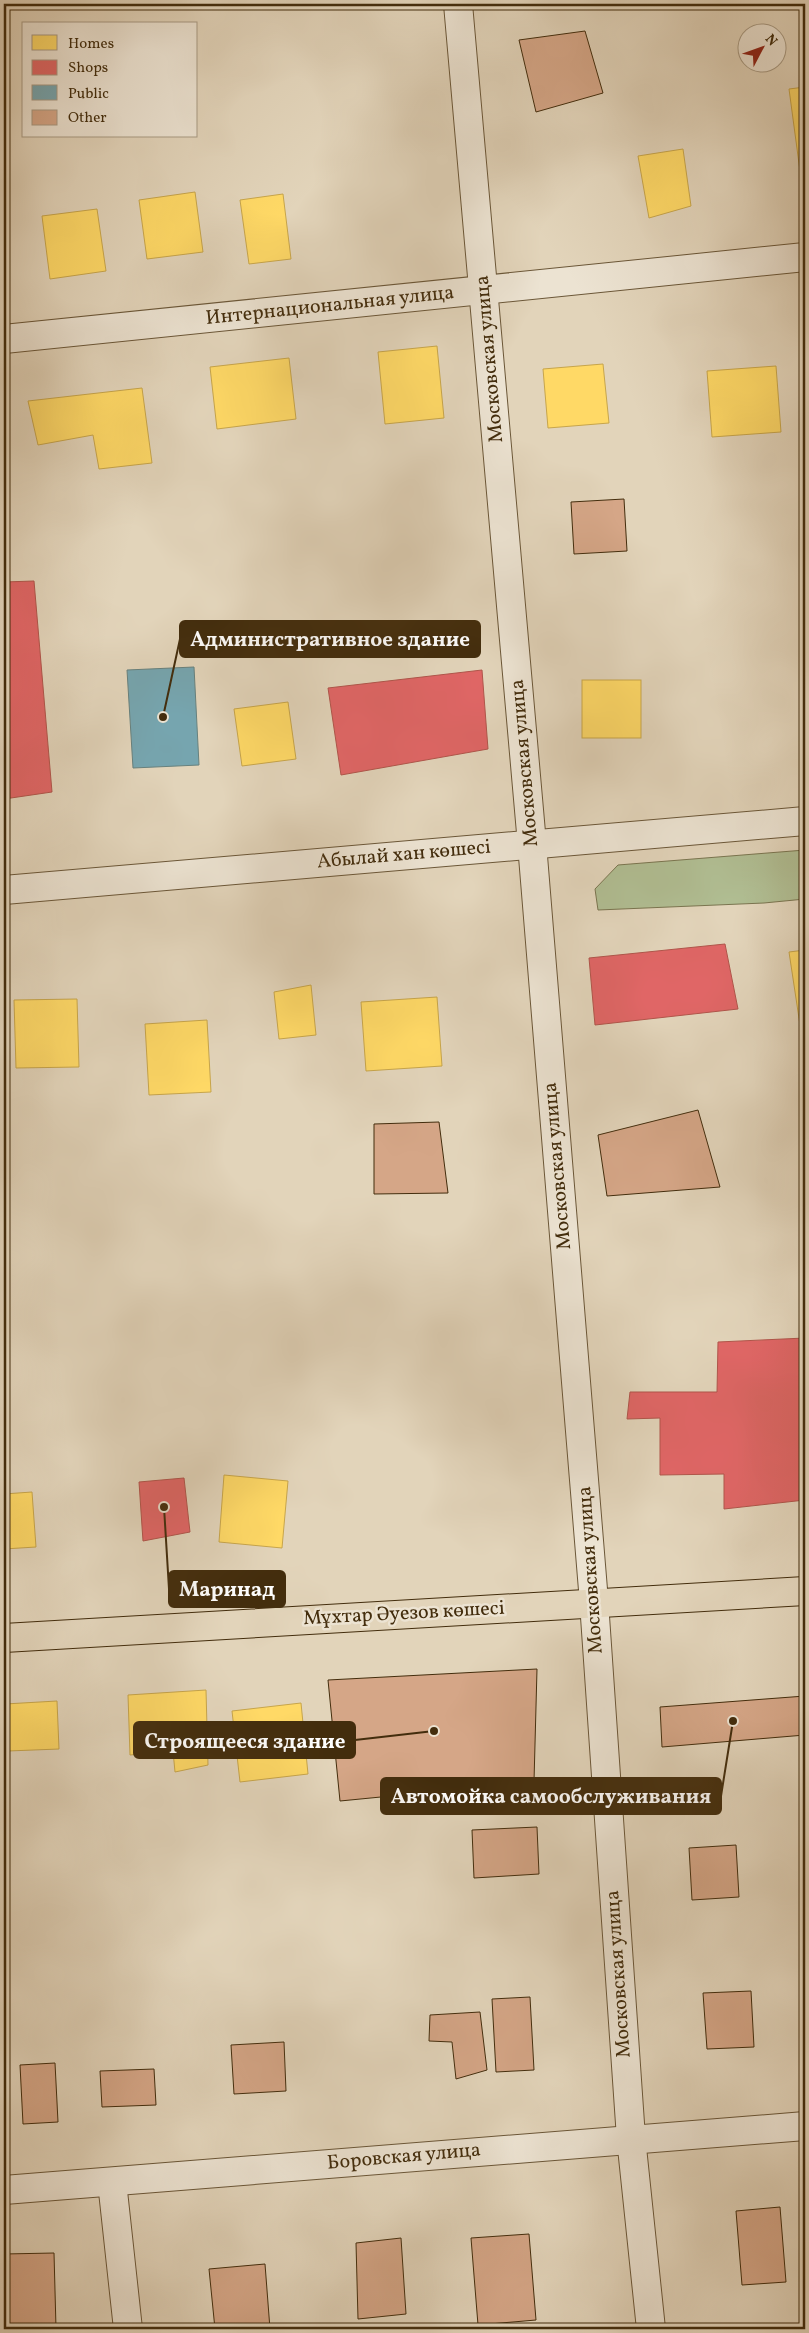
<svg xmlns="http://www.w3.org/2000/svg" width="809" height="2333" font-family="Vollkorn,serif">
  <rect width="100%" height="100%" fill="#e2d4ba"/>
  <filter id="stains"><feTurbulence type="fractalNoise" baseFrequency=".004" numOctaves="4"/><feColorMatrix values="0 0 0 0 .2 0 0 0 0 .09 0 0 0 0 .02 0 0 0 .5 -.17"/></filter>
  <radialGradient id="worn" r=".72"><stop offset=".6" stop-color="#630" stop-opacity="0"/><stop offset="1" stop-color="#630" stop-opacity=".3"/></radialGradient>
  <!-- green -->
  <polygon fill="#b0bd92" stroke="#7a7550" points="805,850 805,899 764,903 598,910 595,889 618,865"/>
  <!-- homes -->
  <g fill="#ffd966" stroke="#c7a54b">
    <polygon points="805,87 805,170 800,171 789,89"/>
    <polygon points="683,149 691,206 649,218 638,156"/>
    <polygon points="195,192 203,252 147,259 139,200"/>
    <polygon points="283,194 291,259 249,264 240,200"/>
    <polygon points="97,209 106,271 50,279 42,216"/>
    <polygon points="437,346 444,418 385,424 378,352"/>
    <polygon points="289,358 296,419 217,429 210,367"/>
    <polygon points="603,364 609,423 548,428 543,369"/>
    <polygon points="776,366 781,432 712,437 707,371"/>
    <polygon points="142,388 152,463 99,469 93,435 38,445 28,401"/>
    <rect x="582" y="680" width="59" height="58"/>
    <polygon points="288,702 296,759 242,766 234,709"/>
    <polygon points="805,950 805,1058 789,952"/>
    <polygon points="311,985 316,1035 279,1039 274,992"/>
    <polygon points="437,997 442,1066 366,1071 361,1002"/>
    <polygon points="77,999 79,1067 16,1068 14,1000"/>
    <polygon points="207,1020 211,1092 149,1095 145,1024"/>
    <polygon points="224,1475 288,1481 282,1548 219,1542"/>
    <polygon points="32,1492 36,1547 4,1549 4,1494"/>
    <polygon points="206,1690 208,1765 175,1772 173,1751 130,1755 128,1695"/>
    <polygon points="57,1701 59,1749 8,1751 5,1704"/>
    <polygon points="301,1703 308,1774 240,1782 232,1711"/>
  </g>
  <!-- shops -->
  <g fill="#e06666" stroke="#b1554b">
    <polygon points="34,581 52,792 4,799 4,582"/>
    <polygon points="482,670 488,749 341,775 328,688"/>
    <polygon points="725,944 738,1009 595,1025 589,958"/>
    <polygon points="805,1338 805,1500 724,1509 724,1474 660,1475 660,1418 627,1419 630,1392 717,1392 718,1342"/>
    <polygon points="184,1478 190,1532 143,1541 139,1482"/>
  </g>
  <!-- public -->
  <polygon fill="#76a5af" stroke="#67817e" points="194,667 199,765 133,768 127,670"/>
  <!-- building -->
  <g fill="#d5a687" stroke="#432d0d">
    <polygon points="585,31 603,93 536,112 519,40"/>
    <polygon points="624,499 627,551 574,554 571,502"/>
    <polygon points="698,1110 720,1187 607,1196 598,1135"/>
    <polygon points="439,1122 448,1193 374,1194 374,1124"/>
    <polygon points="537,1669 534,1782 340,1801 328,1680"/>
    <polygon points="805,1696 805,1735 662,1747 660,1707"/>
    <polygon points="537,1827 539,1874 474,1878 472,1830"/>
    <polygon points="736,1845 739,1897 692,1900 689,1848"/>
    <polygon points="751,1991 754,2047 707,2049 703,1993"/>
    <polygon points="530,1997 534,2070 496,2072 492,1999"/>
    <polygon points="480,2012 487,2070 456,2079 452,2042 429,2041 430,2015"/>
    <polygon points="284,2042 286,2091 234,2094 231,2045"/>
    <polygon points="55,2063 58,2122 23,2124 20,2065"/>
    <polygon points="154,2069 156,2105 102,2107 100,2071"/>
    <polygon points="780,2207 786,2282 742,2285 736,2211"/>
    <polygon points="529,2234 536,2320 478,2325 471,2238"/>
    <polygon points="401,2238 406,2314 358,2319 356,2243"/>
    <polygon points="54,2253 56,2328 4,2329 4,2254"/>
    <polygon points="265,2264 270,2329 215,2329 209,2269"/>
  </g>
  <g fill="none" stroke-linecap="round" stroke-linejoin="round">
    <defs>
      <g id="minor">
        <polyline points="458,4 532,844 594,1602 631,2138 651,2329"/>
        <polyline points="4,339 805,257"/>
        <polyline points="4,890 805,821"/>
        <polyline points="112,2182 128,2329"/>
        <polyline points="4,2190 805,2126"/>
      </g>
      <polyline id="major" points="4,1638 805,1591"/>
    </defs>
    <!-- minor casing -->
    <use href="#minor" stroke="#6b5738" stroke-width="30"/>
    <!-- major casing -->
    <use href="#major" stroke="#432d0d" stroke-width="30"/>
    <!-- minor -->
    <use href="#minor" stroke="#ece3d2" stroke-width="28"/>
    <!-- major -->
    <use href="#major" stroke="#e2d4ba" stroke-width="28"/>
  </g>
  <g text-anchor="middle" dominant-baseline="central" stroke-width="5" stroke-linejoin="round" paint-order="stroke">
    <!-- street labels -->
    <g font-size="20" fill="#432d0d" stroke="#ece3d2">
      <text transform="translate(330 306) rotate(-6)">Интернациональная улица</text>
      <text transform="translate(490 359) rotate(-95)">Московская улица</text>
      <text transform="translate(525 763) rotate(-95)">Московская улица</text>
      <text transform="translate(404 855) rotate(-5)">Абылай хан көшесі</text>
      <text transform="translate(558 1166) rotate(-95)">Московская улица</text>
      <text transform="translate(591 1570) rotate(-94)">Московская улица</text>
      <text transform="translate(404 1614) rotate(-3)">Мұхтар Әуезов көшесі</text>
      <text transform="translate(619 1974) rotate(-94)">Московская улица</text>
      <text transform="translate(404 2157) rotate(-5)">Боровская улица</text>
    </g>
  </g>
  <!-- callouts -->
  <path fill="none" stroke="#432d0d" stroke-width="2" d="M163 717L180 639M164 1507L169 1589M434 1731L355 1740M733 1721L721 1796"/>
  <g fill="#432d0d" stroke="#ece3d2" stroke-width="2">
    <circle cx="163" cy="717" r="5"/>
    <circle cx="164" cy="1507" r="5"/>
    <circle cx="434" cy="1731" r="5"/>
    <circle cx="733" cy="1721" r="5"/>
  </g>
  <g fill="#432d0d" stroke="#432d0d" stroke-width="2">
    <rect x="180" y="621" width="300" height="36" rx="5"/>
    <rect x="169" y="1571" width="116" height="36" rx="5"/>
    <rect x="134" y="1722" width="221" height="36" rx="5"/>
    <rect x="381" y="1778" width="340" height="36" rx="5"/>
  </g>
  <g font-size="21" text-anchor="middle" font-weight="bold" fill="#fff">
    <text x="330" y="646">Административное здание</text>
    <text x="227" y="1596">Маринад</text>
    <text x="245" y="1748">Строящееся здание</text>
    <text x="551" y="1803">Автомойка самообслуживания</text>
  </g>
  <!-- margin -->
  <rect width="809" height="2333" fill="none" stroke="#e2d4ba" stroke-width="20"/>
  <rect x="5" y="5" width="799" height="2323" fill="none" stroke="#432d0d" stroke-width="2.5"/>
  <rect x="10" y="10" width="789" height="2313" fill="none" stroke="#432d0d"/>
  <!-- legend -->
  <rect x="22" y="22" width="175" height="115" fill="#ece3d2" stroke="#a89a83"/>
  <rect x="32" y="35" width="25" height="15" fill="#ffd966" stroke="#a89a83"/>
  <text x="68" y="48" font-size="15" fill="#432d0d">Homes</text>
  <rect x="32" y="60" width="25" height="15" fill="#e06666" stroke="#a89a83"/>
  <text x="68" y="72" font-size="15" fill="#432d0d">Shops</text>
  <rect x="32" y="85" width="25" height="15" fill="#76a5af" stroke="#a89a83"/>
  <text x="68" y="98" font-size="15" fill="#432d0d">Public</text>
  <rect x="32" y="110" width="25" height="15" fill="#d5a687" stroke="#a89a83"/>
  <text x="68" y="122" font-size="15" fill="#432d0d">Other</text>
  <!-- north arrow -->
  <g transform="translate(762 48) rotate(49)"><circle r="24" fill="#ece3d2" stroke="#a89a83"/>
  <path d="M0-4L9 19L0 12L-9 19Z" fill="#8f2418"/>
  <text y="-8" font-size="14" font-weight="bold" text-anchor="middle" fill="#432d0d">N</text>
  </g>
  <rect width="100%" height="100%" filter="url(#stains)"/>
  <rect width="100%" height="100%" fill="url(#worn)"/>
</svg>
